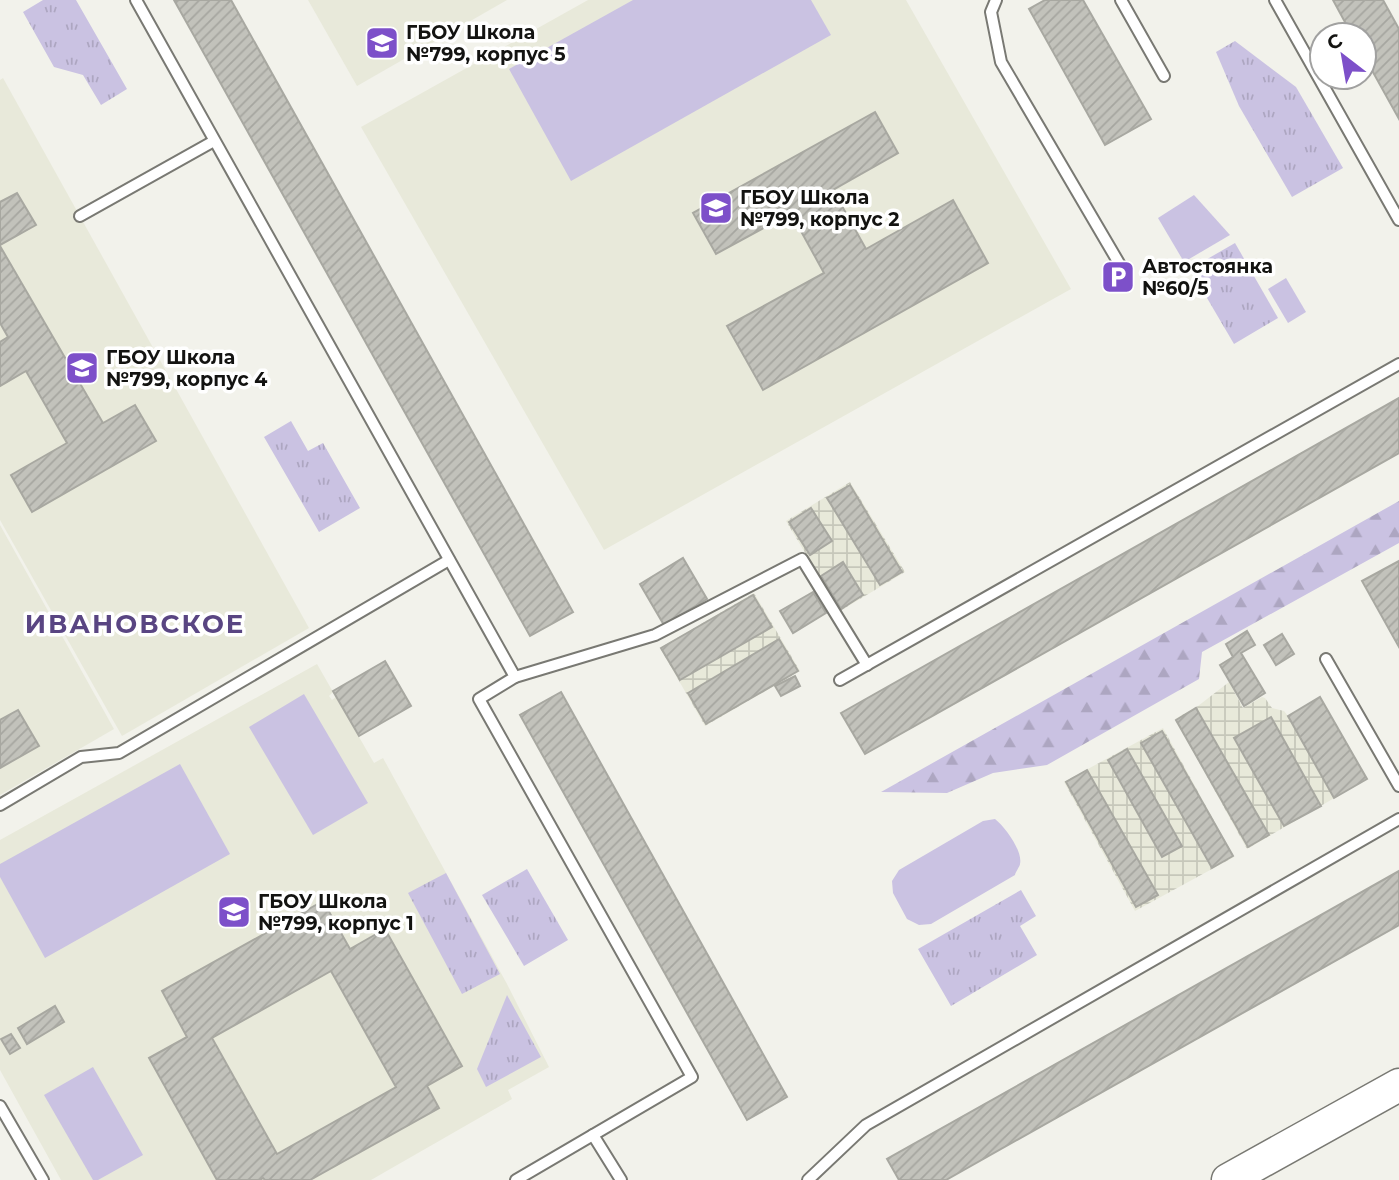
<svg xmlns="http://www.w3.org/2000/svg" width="1399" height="1180" font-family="Montserrat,sans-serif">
  <defs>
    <pattern id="industrial-grid" width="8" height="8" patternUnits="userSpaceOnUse" patternTransform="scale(1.75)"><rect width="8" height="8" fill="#e8e9da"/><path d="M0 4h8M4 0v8" fill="none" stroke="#c6c7ba"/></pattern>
    <pattern id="forest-firs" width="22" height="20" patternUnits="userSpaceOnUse" patternTransform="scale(1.75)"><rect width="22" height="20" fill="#cac2e2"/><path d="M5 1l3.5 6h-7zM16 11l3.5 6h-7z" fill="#ada6c1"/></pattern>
    <pattern id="park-tufts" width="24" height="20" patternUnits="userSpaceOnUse" patternTransform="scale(1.75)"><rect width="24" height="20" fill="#cac2e2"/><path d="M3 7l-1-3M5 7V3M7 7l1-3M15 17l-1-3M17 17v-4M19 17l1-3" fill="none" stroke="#ada6c1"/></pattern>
    <pattern id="building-hatch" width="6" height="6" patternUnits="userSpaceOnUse" patternTransform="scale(1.75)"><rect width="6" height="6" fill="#c2c2bb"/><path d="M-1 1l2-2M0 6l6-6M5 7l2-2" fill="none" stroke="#a6a6a0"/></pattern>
  </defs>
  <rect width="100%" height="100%" fill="#f2f2eb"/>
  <!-- built -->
  <g fill="#e8e9da">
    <polygon points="308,0 507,0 357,86"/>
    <polygon points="588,0 906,0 1071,289 604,550 361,127"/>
    <polygon points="3,78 309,628 122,736 0,520 0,80"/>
    <polygon points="0,525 114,729 0,795"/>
    <polygon points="317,664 333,692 329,696 332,700 336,697 374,763 383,758 507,984 549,1067 508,1090 512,1099 371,1180 61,1180 0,1070 0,840"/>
  </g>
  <!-- industrial -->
  <g fill="url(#industrial-grid)">
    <polygon points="850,482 905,572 840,611 786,521"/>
    <polygon points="754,593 800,671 705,726 660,648"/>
    <polygon points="1229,682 1243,708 1262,697 1265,698 1272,708 1284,711 1288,716 1320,697 1367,779 1247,849 1175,719 1198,706"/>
    <polygon points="1163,728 1234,857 1135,911 1064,782"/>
  </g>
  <!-- grass -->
  <g fill="#cac2e2">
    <polygon points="633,0 811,0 831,35 571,181 509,69"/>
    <polygon points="1194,195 1230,235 1184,262 1158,218"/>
    <polygon points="1286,278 1306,312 1288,323 1268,289"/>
    <polygon points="304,694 368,803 313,835 249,727"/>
    <polygon points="180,764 230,854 45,958 0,877 0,864"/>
    <path d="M995 819C1005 827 1023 851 1020 864 1020 866 1015 873 1015 875L931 924 919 925 907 919 893 893 892 881 899 870 983 821Z"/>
    <polygon points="93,1067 143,1155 98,1180 93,1180 44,1095"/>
  </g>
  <!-- forest -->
  <polygon fill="url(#forest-firs)" points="1399,501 1399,543 1202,652 1199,679 1047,765 993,773 947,793 881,792"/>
  <!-- park -->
  <g fill="url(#park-tufts)">
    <polygon points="43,0 76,0 127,89 101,105 83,75 54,67 23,12"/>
    <polygon points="1235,41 1296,87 1343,168 1292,197 1239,106 1216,52"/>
    <polygon points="1235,243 1278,318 1234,344 1190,269"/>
    <polygon points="291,421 308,451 323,443 360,508 319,532 264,437"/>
    <polygon points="527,869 568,940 524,966 482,895"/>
    <polygon points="446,873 500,974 462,994 408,893"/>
    <polygon points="1021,890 1036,916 1020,926 1037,955 951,1006 918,949"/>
    <polygon points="507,995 541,1057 486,1087 477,1069"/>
  </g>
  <!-- building -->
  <g fill="url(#building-hatch)" stroke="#a8a8a1" stroke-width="2" fill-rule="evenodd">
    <polygon points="174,0 231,0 573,612 530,636"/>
    <polygon points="1045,0 1083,0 1151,119 1105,145 1029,9"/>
    <polygon points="1333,0 1383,0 1399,29 1399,119 1364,56 1364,35 1352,35"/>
    <polygon points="875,112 898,153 833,190 866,249 953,200 988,263 763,390 727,326 824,273 791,213 716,254 693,213"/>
    <polygon points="17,193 36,225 0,245 0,202"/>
    <polygon points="0,246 103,423 135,405 156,441 32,512 11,475 67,443 26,371 0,386 0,342 8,337 0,323"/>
    <polygon points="1399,398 1399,453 865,754 841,713"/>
    <polygon points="850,485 902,572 880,585 827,498"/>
    <polygon points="811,508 832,541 810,555 789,522"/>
    <polygon points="683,558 707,599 664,625 640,584"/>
    <polygon points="1399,561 1399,647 1362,581"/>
    <polygon points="843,562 863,595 841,609 821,576"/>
    <polygon points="813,592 826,613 793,633 780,611"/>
    <polygon points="753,595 772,627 680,680 661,648"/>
    <polygon points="1247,631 1255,645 1241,653 1265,693 1244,706 1220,665 1233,657 1226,644"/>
    <polygon points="1282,634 1294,654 1276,665 1264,645"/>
    <polygon points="779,639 798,671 706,724 688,693"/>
    <polygon points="385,661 411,706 359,736 333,691"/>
    <polygon points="795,676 800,686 781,696 775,686"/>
    <polygon points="561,692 787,1097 747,1120 520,715"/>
    <polygon points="1320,697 1367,779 1334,798 1288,716"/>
    <polygon points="1196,708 1269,835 1248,847 1176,720"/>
    <polygon points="18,710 39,746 0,768 0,720"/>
    <polygon points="1271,717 1321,806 1284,826 1234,738"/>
    <polygon points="1162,731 1233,856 1212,868 1141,743"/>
    <polygon points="1127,749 1182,846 1162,857 1108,760"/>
    <polygon points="1087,770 1158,895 1136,907 1066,782"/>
    <polygon points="1399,871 1399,925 946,1180 899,1180 887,1159"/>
    <path d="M323 901 350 949 385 929 462 1066 427 1086 439 1108 310 1180H265L263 1178 260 1180H217L149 1058 187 1037 162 991ZM331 971 396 1087 277 1154 212 1038Z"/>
    <polygon points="55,1006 64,1022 27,1044 18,1028"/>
    <polygon points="11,1034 20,1048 10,1054 1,1039"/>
  </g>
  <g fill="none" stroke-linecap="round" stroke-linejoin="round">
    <defs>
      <g id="lane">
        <polyline points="136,0 515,677 479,699 692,1077 516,1180"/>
        <polyline points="996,0 991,12 1001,62 1123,270"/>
        <polyline points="1121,0 1164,76"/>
        <polyline points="1275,0 1399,220"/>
        <polyline points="80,216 214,141"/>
        <polyline points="1326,659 1399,786"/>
        <polyline points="515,677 655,635 802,559 867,665"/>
        <polyline points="840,680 1399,364"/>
        <polyline points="0,805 81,757 119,753 449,560"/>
        <polyline points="0,1106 43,1180"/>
        <polyline points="593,1135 621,1180"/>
        <polyline points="808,1180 866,1125 1399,819"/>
      </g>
      <polyline id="secondary" points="1228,1180 1399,1085"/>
    </defs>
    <!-- lane casing -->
    <use href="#lane" stroke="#797973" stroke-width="14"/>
    <!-- secondary casing -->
    <use href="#secondary" stroke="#797973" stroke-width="35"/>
    <!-- lane -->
    <use href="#lane" stroke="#fff" stroke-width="10"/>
    <!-- secondary -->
    <use href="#secondary" stroke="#fff" stroke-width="32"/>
  </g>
  <!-- icons -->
  <defs>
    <symbol id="school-square" viewBox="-11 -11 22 22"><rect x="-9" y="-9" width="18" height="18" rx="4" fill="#7d50c9" stroke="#fff"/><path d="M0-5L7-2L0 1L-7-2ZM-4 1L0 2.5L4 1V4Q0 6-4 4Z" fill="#fff"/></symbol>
    <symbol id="parking-square" viewBox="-11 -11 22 22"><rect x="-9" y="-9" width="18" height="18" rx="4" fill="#7d50c9" stroke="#fff"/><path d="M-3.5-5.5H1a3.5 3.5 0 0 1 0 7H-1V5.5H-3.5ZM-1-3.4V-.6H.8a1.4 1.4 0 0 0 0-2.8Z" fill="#fff"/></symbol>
  </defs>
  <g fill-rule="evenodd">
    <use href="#school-square" x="363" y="24" width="38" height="38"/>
    <use href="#school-square" x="697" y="189" width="38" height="38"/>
    <use href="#parking-square" x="1099" y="258" width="38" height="38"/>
    <use href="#school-square" x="63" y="349" width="38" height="38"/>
    <use href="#school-square" x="215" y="893" width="38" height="38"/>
  </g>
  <g text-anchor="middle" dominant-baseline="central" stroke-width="7" stroke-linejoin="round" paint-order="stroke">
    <!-- poi labels -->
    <g font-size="19" font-weight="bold" fill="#131311" stroke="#fff" text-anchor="start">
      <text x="406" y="32">ГБОУ Школа<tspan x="406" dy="22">№799, корпус 5</tspan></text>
      <text x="740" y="197">ГБОУ Школа<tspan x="740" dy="22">№799, корпус 2</tspan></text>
      <text x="1142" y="266">Автостоянка<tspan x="1142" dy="22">№60/5</tspan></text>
      <text x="106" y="357">ГБОУ Школа<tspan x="106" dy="22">№799, корпус 4</tspan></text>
      <text x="258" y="901">ГБОУ Школа<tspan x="258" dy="22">№799, корпус 1</tspan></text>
    </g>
    <!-- district labels -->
    <g font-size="26" font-weight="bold" letter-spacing="2" fill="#594582" stroke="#fff">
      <text x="135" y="624">ИВАНОВСКОЕ</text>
    </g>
  </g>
  <!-- north arrow -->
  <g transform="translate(1343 56) rotate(329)"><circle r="33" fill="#ffffff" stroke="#a1a1a0" stroke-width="2"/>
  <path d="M0-5L12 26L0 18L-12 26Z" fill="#7d50c9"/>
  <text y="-10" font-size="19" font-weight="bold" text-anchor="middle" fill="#131311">С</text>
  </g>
</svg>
